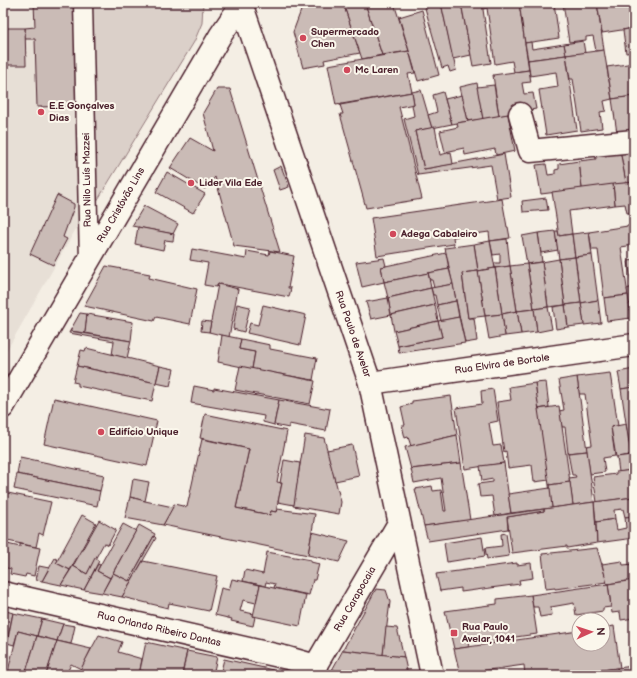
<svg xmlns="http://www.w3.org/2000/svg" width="637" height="678" font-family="'Balsamiq Sans',sans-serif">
  <rect width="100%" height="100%" fill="#f4eee4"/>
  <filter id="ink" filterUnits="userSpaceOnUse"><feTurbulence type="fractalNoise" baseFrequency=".025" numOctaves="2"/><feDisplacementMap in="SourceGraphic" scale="8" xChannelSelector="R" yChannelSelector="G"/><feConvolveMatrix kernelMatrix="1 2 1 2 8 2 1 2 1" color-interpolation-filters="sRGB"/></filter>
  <g filter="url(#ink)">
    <!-- built -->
    <polygon fill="#e7dfd6" points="3,3 76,3 81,220 3,357"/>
    <!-- green -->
    <polygon fill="#dbd0c9" stroke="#92787a" points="88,3 203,3 202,23 194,42 94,206"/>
    <!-- building -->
    <g fill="#cabbb6" stroke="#4a1f2b">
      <polygon points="34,3 76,3 79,106 37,107 35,39 25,39 25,28 35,27"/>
      <polygon points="315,3 343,3 360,53 324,60 325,64 303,68 293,32 303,5"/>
      <polygon points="343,3 365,3 382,55 362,59"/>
      <polygon points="365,3 394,3 409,51 382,55"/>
      <polygon points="427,3 441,3 456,70 450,72 448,66 442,68 425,8 428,7"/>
      <polygon points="441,3 461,3 471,55 453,59"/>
      <polygon points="461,3 482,3 491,63 473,66"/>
      <polygon points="482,3 519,3 529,70 514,72 512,61 495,64 487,8 483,9"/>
      <polygon points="519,3 554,3 559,38 525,43"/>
      <polygon points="563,3 597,3 604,50 596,51 593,36 586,37 586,40 569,42"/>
      <polygon points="597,3 634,3 634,28 602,33"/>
      <polygon points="422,10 439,75 418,81 399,17"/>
      <polygon points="3,28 25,28 26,65 3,65"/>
      <polygon points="634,28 634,52 626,53 623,30"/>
      <polygon points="583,41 585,53 566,55 564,44"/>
      <polygon points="531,42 532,49 564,44 566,55 528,60 525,43"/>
      <polygon points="604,50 612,99 604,101 606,111 600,112 602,128 581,131 573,79 570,79 566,55"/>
      <polygon points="409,51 415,73 408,74 412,92 336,105 328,65"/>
      <polygon points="566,55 577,130 546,135 539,90 558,87 556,72 530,76 528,60"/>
      <polygon points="634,63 634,96 612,99 607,67"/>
      <polygon points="529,70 531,82 522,83 524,94 533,93 536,109 499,116 493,75"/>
      <polygon points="477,83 483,119 468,121 460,87"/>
      <polygon points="494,85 499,116 483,119 477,87"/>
      <polygon points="217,89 230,89 280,252 234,246 215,177 205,189 170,168 190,138 213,151 203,113"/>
      <polygon points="421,90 432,128 415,131 424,169 504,154 511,197 497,199 491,165 418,175 404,119 414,116 412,105 414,104 412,92"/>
      <polygon points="412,92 414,104 399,107 422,199 366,208 340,114 343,114 340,105"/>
      <polygon points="443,92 452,124 432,128 428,115 437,112 433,95"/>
      <polygon points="462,95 468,121 452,124 445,99"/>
      <polygon points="634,96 634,131 617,133 612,99"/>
      <polygon points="508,114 515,151 496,155 495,149 465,155 464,148 445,152 440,131 458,127 457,123"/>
      <polygon points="435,127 440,155 451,152 453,164 424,169 415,131"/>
      <polygon points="634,148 634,182 626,183 620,150"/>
      <polygon points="620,150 626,183 582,189 579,161 596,159 595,153"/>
      <polygon points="579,161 582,189 541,194 536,165 546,164 548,175 555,174 555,170 559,169 559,164"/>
      <polygon points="281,166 289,187 280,190 273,170"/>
      <polygon points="167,172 205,194 193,213 156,192"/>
      <polygon points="634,182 634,212 627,213 625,204 615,205 613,184"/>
      <polygon points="613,184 615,205 569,211 572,234 559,236 552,192"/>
      <polygon points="57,195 74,204 74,207 63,237 67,239 53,265 30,254"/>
      <polygon points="546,198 548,210 523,212 522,201"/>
      <polygon points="502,199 507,227 508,227 510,238 490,241 489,232 453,237 454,244 377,256 371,218"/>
      <polygon points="144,206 178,224 173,234 132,226"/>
      <polygon points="634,225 634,245 621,247 628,295 604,298 598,250 592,250 589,232"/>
      <polygon points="138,227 174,234 173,241 165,240 163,250 135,244"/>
      <polygon points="555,231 558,250 541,253 538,233"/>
      <polygon points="555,231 558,231 559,236 572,234 575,257 559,259"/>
      <polygon points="589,232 592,255 575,257 572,234"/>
      <polygon points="538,233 542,262 527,264 522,236"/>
      <polygon points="507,239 510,266 495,268 494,263 500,263 500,254 493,255 490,241"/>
      <polygon points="490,241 495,268 478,271 474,244"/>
      <polygon points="474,244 478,271 462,273 468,318 474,318 477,341 465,343 445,248"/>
      <polygon points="192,249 246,259 247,251 269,255 270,251 294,256 288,288 291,288 289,297 220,284 220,285 218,284 216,287 204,285 208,263 190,260"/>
      <polygon points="446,253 449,269 384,282 381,267"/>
      <polygon points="592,255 598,300 581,303 575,257"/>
      <polygon points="575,257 581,303 565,305 559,259"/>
      <polygon points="384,258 386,266 381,267 384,282 362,287 356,262"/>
      <polygon points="559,259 565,305 548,307 542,262"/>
      <polygon points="634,260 634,303 629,304 627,289 632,287 628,261"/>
      <polygon points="542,262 548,307 534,309 527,264"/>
      <polygon points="527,264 534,309 517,311 510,266"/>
      <polygon points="106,266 150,274 149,278 197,289 190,324 156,317 154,321 84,306"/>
      <polygon points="510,266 517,311 502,314 495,268"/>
      <polygon points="495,268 502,314 485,316 478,271"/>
      <polygon points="449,269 453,284 434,288 432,280 430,280 428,273"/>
      <polygon points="478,271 485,316 468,318 462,273"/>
      <polygon points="428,273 431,288 388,298 384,282"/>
      <polygon points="218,284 238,289 229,337 209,332"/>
      <polygon points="453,284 456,301 437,305 435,295 433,295 431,288"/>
      <polygon points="431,288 435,305 391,315 388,298"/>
      <polygon points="628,295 631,318 607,321 604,298"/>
      <polygon points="388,298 391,315 371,319 366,302"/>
      <polygon points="598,300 601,323 584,325 581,303"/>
      <polygon points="456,301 459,317 441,321 437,305"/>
      <polygon points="581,303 584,325 568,327 565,305"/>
      <polygon points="634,303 634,318 631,318 629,304"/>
      <polygon points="237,304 250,307 244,332 233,329"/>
      <polygon points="263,305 306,315 300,345 247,333 250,323 258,325"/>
      <polygon points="435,305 438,321 394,331 391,315"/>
      <polygon points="565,305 568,327 556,329 553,307"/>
      <polygon points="548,307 552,329 537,332 534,309"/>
      <polygon points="534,309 537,332 521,334 517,311"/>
      <polygon points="517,311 521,334 505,336 502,314"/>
      <polygon points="80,313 87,314 85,333 70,331"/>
      <polygon points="87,314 133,322 131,341 85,333"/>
      <polygon points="502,314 505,336 489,339 485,316"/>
      <polygon points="459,317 465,343 399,353 398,346 442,337 438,321"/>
      <polygon points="202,321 211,322 209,332 201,331"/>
      <polygon points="438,321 442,337 398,346 394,331"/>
      <polygon points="70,331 131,341 127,358 112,355 114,341 69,333"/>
      <polygon points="222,335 241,339 239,349 255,352 252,369 218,362"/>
      <polygon points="241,339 270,345 270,349 317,358 313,380 252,369 255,352 239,349"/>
      <polygon points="86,348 160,366 156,383 77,366 81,350 85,351"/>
      <polygon points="77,366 156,383 152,401 78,386 78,383 73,382"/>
      <polygon points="160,366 174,369 170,386 156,383"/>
      <polygon points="240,366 315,381 310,404 235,390"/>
      <polygon points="634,369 634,387 621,389 618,372"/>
      <polygon points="610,373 618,426 611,427 615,456 603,458 605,472 590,474 586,446 592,445 585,394 579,394 577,377"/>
      <polygon points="577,377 587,451 568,453 565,427 562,427 559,411 564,410 559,380"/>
      <polygon points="546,382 549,407 538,409 535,383"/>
      <polygon points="535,383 549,480 534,482 532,465 508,468 506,451 504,452 497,402 511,400 509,387"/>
      <polygon points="194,386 214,390 214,388 279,400 274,425 263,422 264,416 191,403"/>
      <polygon points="634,387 634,442 629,443 621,389"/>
      <polygon points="493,389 498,421 489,423 493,446 501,445 504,463 465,469 456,408 482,404 481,391"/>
      <polygon points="451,396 457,435 411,446 408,437 405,438 402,425 405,425 401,407 412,404 412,401"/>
      <polygon points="54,398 157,421 147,466 44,444"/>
      <polygon points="279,400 330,409 326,431 289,424 289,428 274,425"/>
      <polygon points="559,406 570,482 549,485 538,409"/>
      <polygon points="205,414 287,431 277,482 282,483 276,512 271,511 270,515 236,508 249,449 200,438"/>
      <polygon points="626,424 631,455 616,457 611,427"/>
      <polygon points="305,435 324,438 341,502 339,514 293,506"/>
      <polygon points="457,435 461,463 411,469 405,447"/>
      <polygon points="202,439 249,449 236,508 270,515 271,511 276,512 277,509 315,514 308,555 163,525 174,504 187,507"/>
      <polygon points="352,445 359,476 335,481 327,450"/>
      <polygon points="587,451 594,502 573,505 569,478 576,477 575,475 572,475 568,453"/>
      <polygon points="631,455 633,470 619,472 617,457"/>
      <polygon points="20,457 104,475 100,491 17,474"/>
      <polygon points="284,460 300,463 294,505 278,502 282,483 280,483"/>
      <polygon points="461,463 470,520 424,526 415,489 432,486 433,491 441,490 444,511 446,511 441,478 414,483 411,469"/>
      <polygon points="504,463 511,513 495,516 492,496 480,497 478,484 493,482 493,479 482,481 480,466"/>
      <polygon points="633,470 634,497 597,502 593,477 616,474 616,472"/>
      <polygon points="17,474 100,491 97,506 14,489"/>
      <polygon points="133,479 149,482 145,501 130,497"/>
      <polygon points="570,482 573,505 552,508 549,485"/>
      <polygon points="550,488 552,508 511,513 508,494"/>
      <polygon points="3,492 51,502 43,535 39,533 36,547 3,540"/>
      <polygon points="130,497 145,501 173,507 163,525 125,518"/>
      <polygon points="634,497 634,516 625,517 623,509 614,510 615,519 596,522 594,502"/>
      <polygon points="594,502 597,543 567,548 567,546 512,553 507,517 544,511 544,509"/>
      <polygon points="544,509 544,511 507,517 508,529 428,541 424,526"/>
      <polygon points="82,515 96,523 70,570 56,563"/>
      <polygon points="634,516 634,538 597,543 596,522 615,519 617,530 626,528 625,517"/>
      <polygon points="99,520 116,530 108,545 104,543 87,574 73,566"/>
      <polygon points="123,524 136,531 110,578 97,571"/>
      <polygon points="139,525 155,534 129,581 113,573"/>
      <polygon points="312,532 349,541 339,562 308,555"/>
      <polygon points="506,533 509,556 487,559 485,548 502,546 501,534"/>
      <polygon points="154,536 156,538 122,597 102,593 113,573 129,581"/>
      <polygon points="482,537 485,556 447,562 444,543"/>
      <polygon points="3,543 20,547 20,544 40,548 34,576 26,574 25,577 10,574 11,569 3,567"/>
      <polygon points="597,548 607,582 555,589 555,588 546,589 542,554"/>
      <polygon points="267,552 311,560 311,562 319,564 315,580 313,580 309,595 274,588 275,584 266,582 265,586 243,581 245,570 263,574"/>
      <polygon points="55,558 58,560 56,563 70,570 61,585 42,581"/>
      <polygon points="95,558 99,561 84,590 61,585 73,566 87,574"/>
      <polygon points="143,561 217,576 209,611 169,603 168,608 122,597"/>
      <polygon points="622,561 623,565 634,564 634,580 607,584 602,564"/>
      <polygon points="517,563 517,565 531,563 533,578 519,580 520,584 461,592 461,588 440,591 436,574"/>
      <polygon points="98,564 100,565 97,571 110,578 102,593 84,590"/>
      <polygon points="39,566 49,568 42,581 36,580"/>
      <polygon points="232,579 260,585 256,603 243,600 240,611 254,614 253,616 255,617 253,626 231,621 232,619 215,615 221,588 229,590"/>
      <polygon points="634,580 634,618 621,620 620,612 612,613 608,584"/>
      <polygon points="608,584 611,607 603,608 603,611 576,615 574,603 551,607 552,615 540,617 538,607 533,607 531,595"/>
      <polygon points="260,585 306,595 300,626 253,616"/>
      <polygon points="376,589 386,590 390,602 383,655 343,650"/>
      <polygon points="531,595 537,634 494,640 495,643 486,644 485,639 468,641 469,647 454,649 445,611 497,604 497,599"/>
      <polygon points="3,610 13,613 3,660"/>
      <polygon points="13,613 42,619 37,636 18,631 14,645 7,643"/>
      <polygon points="42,619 63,624 57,641 37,636"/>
      <polygon points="63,624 75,626 71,644 57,641"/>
      <polygon points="614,626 620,668 617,668 567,675 525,675 524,665 460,674 454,649 579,631 579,644 603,644 603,628"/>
      <polygon points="386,627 397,628 404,657 383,655"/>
      <polygon points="18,631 37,636 25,675 7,675"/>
      <polygon points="99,635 122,642 118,652 142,659 139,675 77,675"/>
      <polygon points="37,636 57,641 46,675 25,675"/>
      <polygon points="57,641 91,649 81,669 71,664 66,675 46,675"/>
      <polygon points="146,642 187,651 182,675 143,675 144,671 140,670"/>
      <polygon points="343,650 404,657 408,675 369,675 332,670"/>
      <polygon points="187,651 217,657 213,675 182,675"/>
      <polygon points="224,659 273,670 274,675 220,675"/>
      <polygon points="634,666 634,675 618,675 617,668"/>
      <polygon points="617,668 618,675 580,675 579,673"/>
      <polygon points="332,670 369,675 329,675"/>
    </g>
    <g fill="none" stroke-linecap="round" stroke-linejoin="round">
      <defs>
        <polyline id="pedestrian" points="83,3 89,261"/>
        <g id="minor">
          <polyline points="520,114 530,151 634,141"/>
          <polyline points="370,383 634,345"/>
          <polyline points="3,593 288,658 316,666"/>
          <polyline points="310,675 399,523"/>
        </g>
        <g id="tertiary">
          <polyline points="241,3 370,383 432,675"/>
          <polyline points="3,407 220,36 241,5 244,3"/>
        </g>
      </defs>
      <!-- pedestrian casing -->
      <use href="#pedestrian" stroke="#4a1f2b" stroke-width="21"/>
      <!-- minor casing -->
      <use href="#minor" stroke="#4a1f2b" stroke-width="25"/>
      <!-- tertiary casing -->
      <use href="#tertiary" stroke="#4a1f2b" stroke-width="25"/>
      <!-- pedestrian -->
      <use href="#pedestrian" stroke="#fbf7ec" stroke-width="18"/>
      <!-- minor -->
      <use href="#minor" stroke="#fbf7ec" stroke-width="22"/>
      <!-- tertiary -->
      <use href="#tertiary" stroke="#fbf7ec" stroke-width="22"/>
    </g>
  </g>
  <!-- markers -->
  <g fill="#d1495b" stroke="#fbf7ec" stroke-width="1.5">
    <circle cx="303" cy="38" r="4"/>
    <circle cx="347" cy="70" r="4"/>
    <circle cx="41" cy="112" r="4"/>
    <circle cx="191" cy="183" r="4"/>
    <circle cx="393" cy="234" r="4"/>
    <circle cx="101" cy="432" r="4"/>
    <rect x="450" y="629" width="8" height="8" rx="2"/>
  </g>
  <g text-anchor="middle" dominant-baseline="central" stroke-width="4" stroke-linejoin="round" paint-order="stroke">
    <!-- poi labels -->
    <g font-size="10" font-weight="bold" fill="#4a1f2b" stroke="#fbf7ec" text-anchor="start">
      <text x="311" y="32">Supermercado<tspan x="311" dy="12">Chen</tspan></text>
      <text x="355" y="70">Mc Laren</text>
      <text x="49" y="106">E.E Gonçalves<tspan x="49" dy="12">Dias</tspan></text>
      <text x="199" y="183">Lider Vila Ede</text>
      <text x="401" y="234">Adega Cabaleiro</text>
      <text x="109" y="432">Edifício Unique</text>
      <text x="462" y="627">Rua Paulo<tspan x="462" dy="12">Avelar, 1041</tspan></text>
    </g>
    <!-- street labels -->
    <g font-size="10" fill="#4a1f2b" stroke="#fbf7ec">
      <text transform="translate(87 180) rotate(-91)">Rua Nilo Luís Mazzei</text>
      <text transform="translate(121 205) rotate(-60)">Rua Cristóvão Lins</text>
      <text transform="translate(353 334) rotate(71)">Rua Paulo de Avelar</text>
      <text transform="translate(502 364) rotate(-8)">Rua Elvira de Bortole</text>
      <text transform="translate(355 599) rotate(-60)">Rua Carapocaia</text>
      <text transform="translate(159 629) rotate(13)">Rua Orlando Ribeiro Dantas</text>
    </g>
  </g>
  <!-- margin -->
  <rect width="637" height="678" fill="none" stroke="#fbf7ec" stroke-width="16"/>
  <rect x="8" y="8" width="621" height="662" fill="none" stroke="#4a1f2b" stroke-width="1.5" filter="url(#ink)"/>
  <!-- north arrow -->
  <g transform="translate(591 632) rotate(87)"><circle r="19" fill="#fbf7ec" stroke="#b4a19f"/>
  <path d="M0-3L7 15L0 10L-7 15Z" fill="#d1495b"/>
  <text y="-6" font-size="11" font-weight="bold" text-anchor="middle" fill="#4a1f2b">N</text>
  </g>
</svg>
